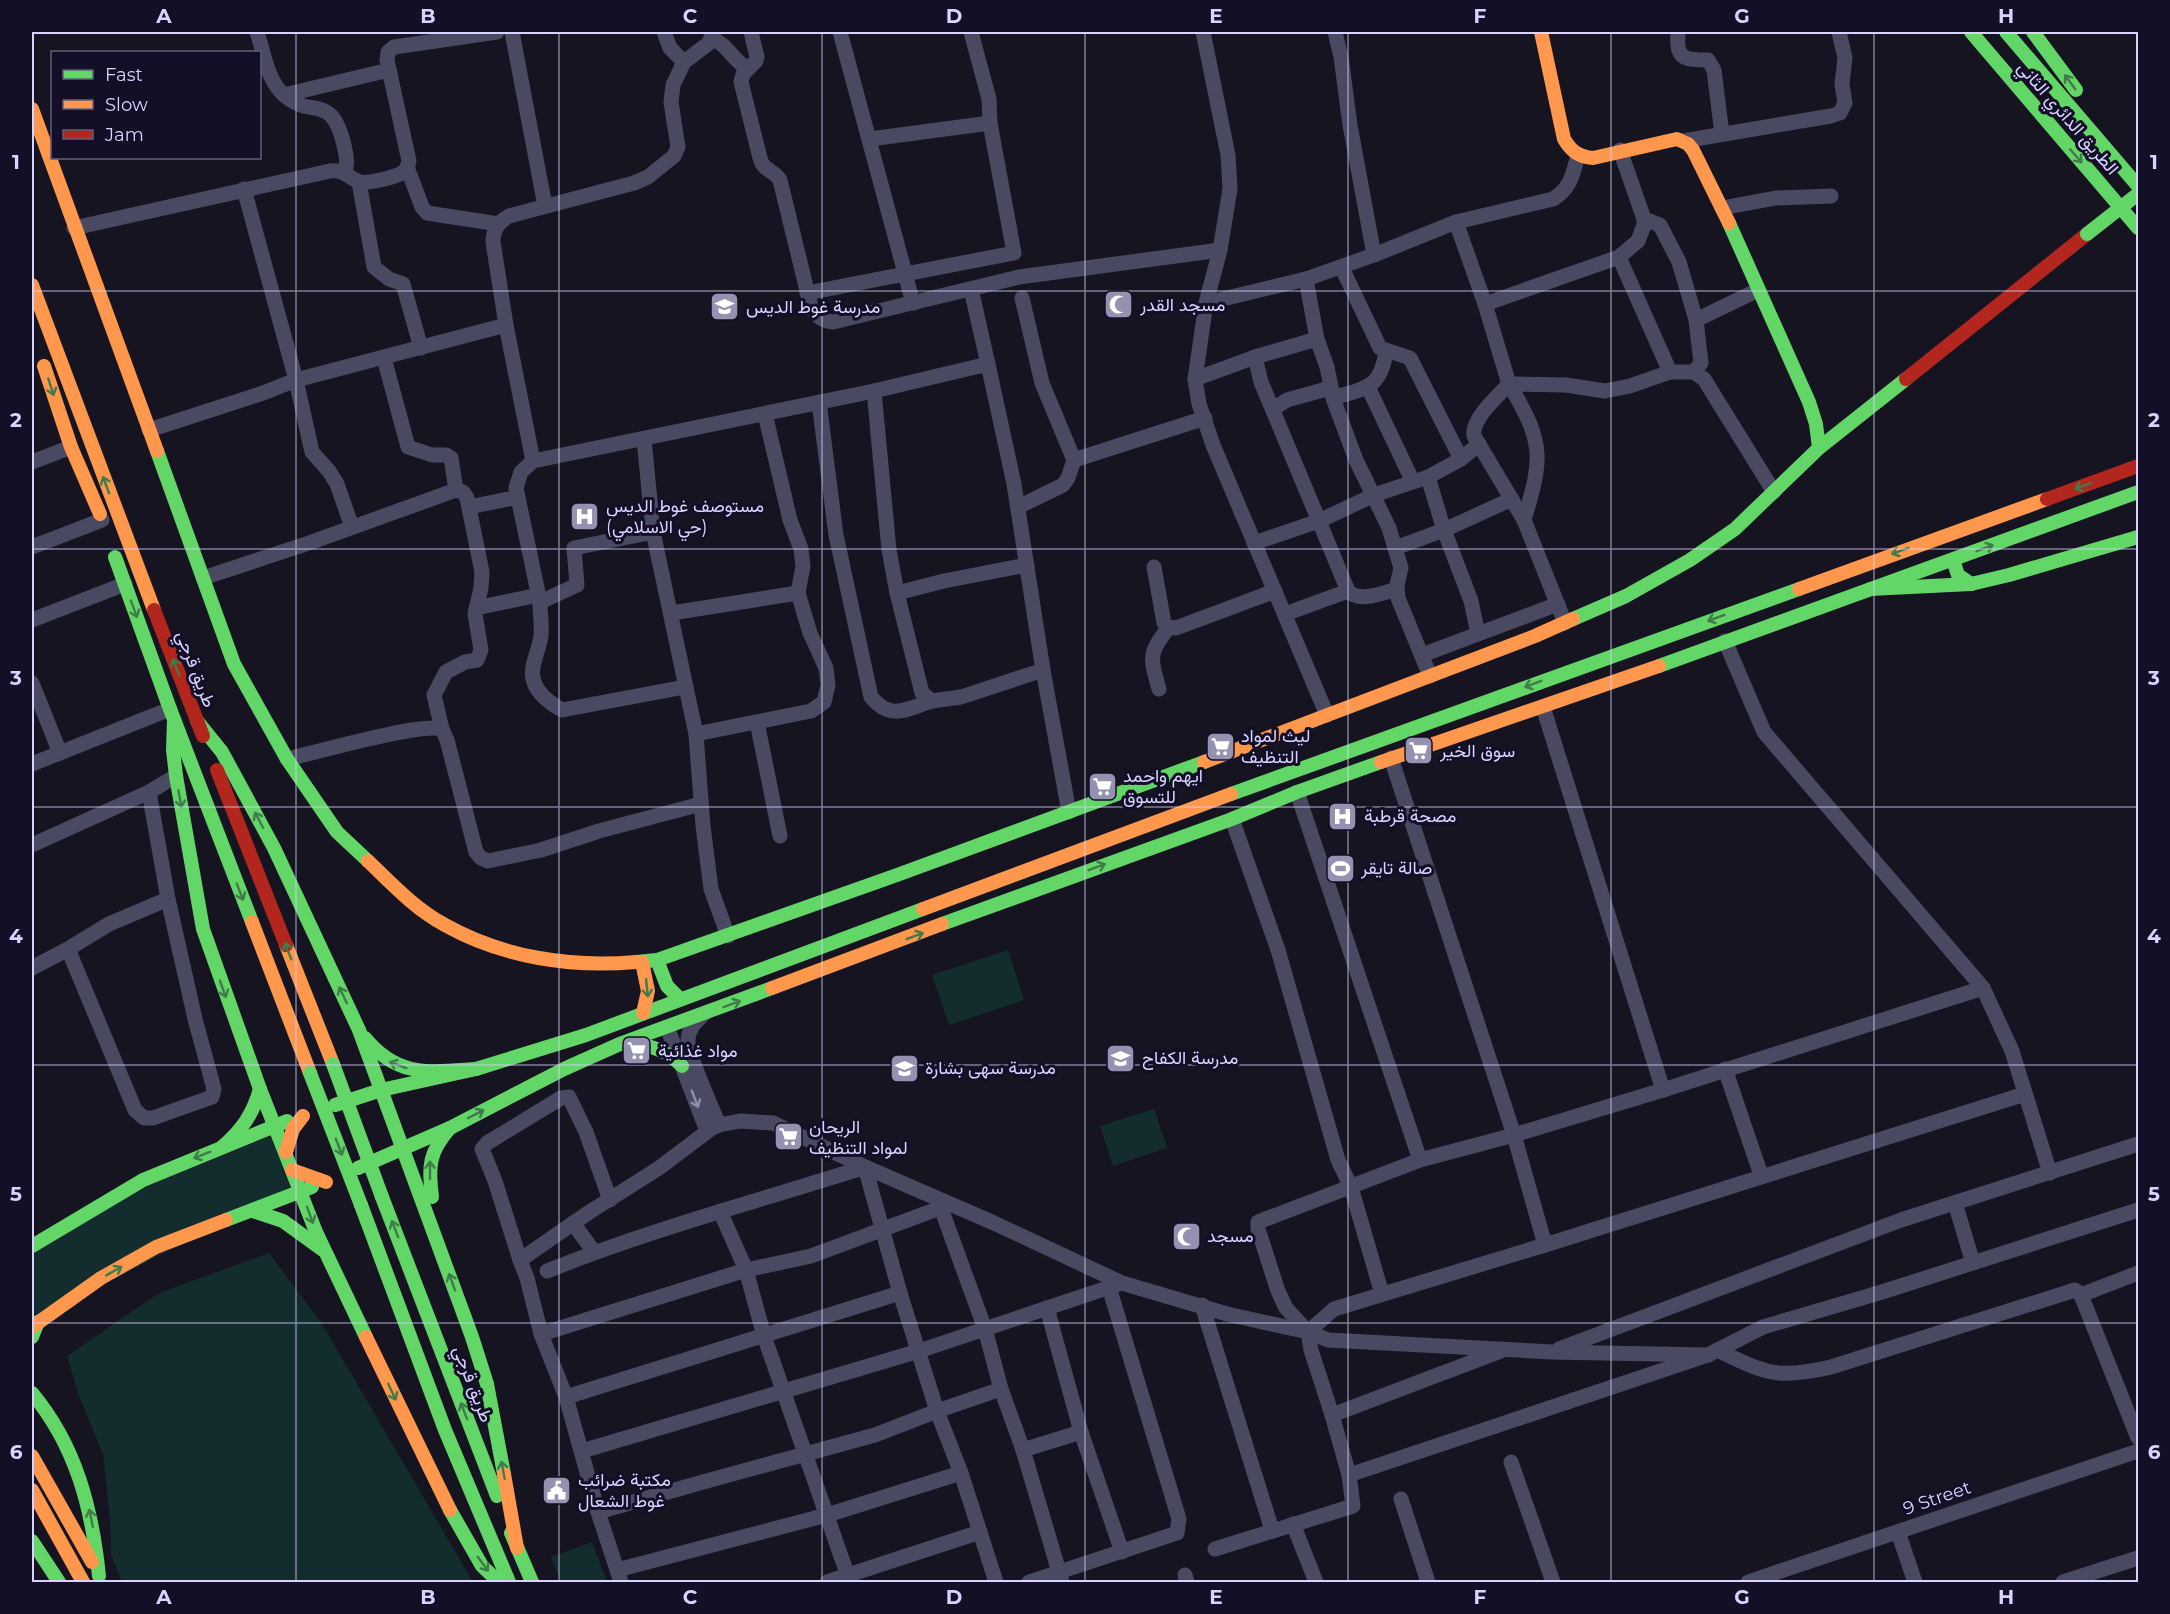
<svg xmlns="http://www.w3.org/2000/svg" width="2170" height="1614" font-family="Montserrat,Vazirmatn,sans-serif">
  <rect width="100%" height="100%" fill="#161421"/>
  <!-- green -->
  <g fill="#132c2d">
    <polygon points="1008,950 1024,1000 949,1025 932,975"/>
    <polygon points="1154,1109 1167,1148 1113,1166 1100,1126"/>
    <polygon points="270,1136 290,1187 32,1322 32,1250 114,1199"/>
    <polygon points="269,1253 322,1324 473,1582 122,1582 111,1555 110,1518 103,1454 79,1396 67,1356 159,1293"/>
    <polygon points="592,1542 607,1582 561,1582 551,1557"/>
  </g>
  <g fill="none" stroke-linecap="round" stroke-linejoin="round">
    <!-- street -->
    <g stroke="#4a4962" stroke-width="15">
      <path d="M257 32C264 53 267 80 284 95 312 120 331 91 344 145 346 154 348 163 345 172"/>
      <polyline points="512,32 545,206"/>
      <polyline points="664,32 670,48 684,62"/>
      <path d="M751 32 757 57 756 61 743 74 741 82 760 158C763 171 774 170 780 180L811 307C816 317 823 321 833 322L1019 277 1220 250"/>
      <polyline points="840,32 913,303"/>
      <polyline points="1203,32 1228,155 1230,189 1220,250 1206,303"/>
      <path d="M1335 32 1341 57 1350 125 1374 255 1456 222 1553 199C1571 188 1573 174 1578 155"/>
      <path d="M1678 32C1676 59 1683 60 1708 60L1714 70 1722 134"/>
      <path d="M711 38C728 44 732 60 747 68"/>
      <polyline points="284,95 389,70"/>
      <polyline points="870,139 990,123"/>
      <polyline points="1683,141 1831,116 1840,113 1845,103 1842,84 1845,58 1839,32"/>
      <polyline points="407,167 422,207 427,213 499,224"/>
      <polyline points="359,182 374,267 389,279 403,284 421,348"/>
      <polyline points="1722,208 1776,198 1831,196"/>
      <polyline points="1644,219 1660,225 1679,262 1696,320 1701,363 1694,372"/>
      <path d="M1456 222 1485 304 1509 384C1498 396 1471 419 1474 436L1524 520 1565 623"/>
      <path d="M74 228 330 171C345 169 348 178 360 182 368 184 395 177 402 173 407 170 408 166 409 161L387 60 388 52 394 47 497 32"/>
      <polyline points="1619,257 1670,372 1694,372 1704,379 1774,492"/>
      <polyline points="1342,268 1380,348 1410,358 1461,459"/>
      <polyline points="1306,279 1317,339 1327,367 1334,401 1356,460 1389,528 1401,568 1397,585 1398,598 1430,676"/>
      <polyline points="971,289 988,364"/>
      <polyline points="807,293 1014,253 990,123 989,99 971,32"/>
      <polyline points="1022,298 1042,383 1074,460"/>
      <polyline points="1485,304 1619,257 1638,241 1644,225 1644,219 1620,150"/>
      <polyline points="1696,320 1758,290"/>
      <polyline points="1317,339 1255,357 1261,382 1319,521 1374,495 1428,477"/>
      <polyline points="384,358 408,447 432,455 446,455 451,458 456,490"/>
      <polyline points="1195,379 1255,357"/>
      <polyline points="1509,384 1566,385 1605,391 1630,386 1670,372"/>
      <path d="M1509 384C1521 405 1536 429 1537 454 1538 476 1530 499 1524 520"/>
      <polyline points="1368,387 1413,482"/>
      <polyline points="874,391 889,550 897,593 944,581 1027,565"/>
      <path d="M1333 398C1365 388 1381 389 1386 351"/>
      <path d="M819 402 836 535 871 697C891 721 906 709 932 701"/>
      <polyline points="1273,409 1287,400 1330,388"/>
      <polyline points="149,430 263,393 296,380 244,189"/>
      <polyline points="644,439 653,532 696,734 703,826 711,889 728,936"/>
      <path d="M533 461 506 325 493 242C493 230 498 222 509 216L634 183 648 177 674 156 678 147 671 102 673 85 684 62 709 43 713 32"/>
      <polyline points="32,462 71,447"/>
      <polyline points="469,507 518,497"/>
      <polyline points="1018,507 1063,485 1068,478 1074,460 1205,418"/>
      <polyline points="352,527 337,484 329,471 312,452 296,380 506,325"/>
      <polyline points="653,532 574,548 577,585 540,602 516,488 521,472 533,461 874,391 988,364 1014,484 1043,670 1069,812"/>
      <path d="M1254 543 1319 521 1348 591C1360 603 1382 593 1397 589"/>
      <polyline points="32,547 102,520"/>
      <polyline points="1395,548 1444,530 1512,499"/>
      <polyline points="1154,567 1164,623 1169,627 1176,628 1275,591"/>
      <polyline points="203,578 309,543 456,490 463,492 467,498 482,572 481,588 475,614 481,650 477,660 465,662 446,672 434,695 442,729"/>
      <polyline points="897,593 922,693 932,701 961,697 1043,670"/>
      <path d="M540 602C540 613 542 625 541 635 540 646 535 656 533 667 529 687 546 701 562 710L685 687"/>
      <polyline points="476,608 538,595"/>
      <polyline points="672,613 798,593"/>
      <polyline points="1285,614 1348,591"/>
      <polyline points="32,620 125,584"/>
      <polyline points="1478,634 1471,601 1444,530 1428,477 1461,459 1479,444"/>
      <polyline points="1725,641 1764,732 1983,988 2012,1051 2050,1173"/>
      <polyline points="1422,655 1558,604"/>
      <polyline points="32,683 60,753"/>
      <path d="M1159 689C1150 657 1148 654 1169 627"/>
      <polyline points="1543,707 1663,1090"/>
      <polyline points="1327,715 1213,445 1199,404 1195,379 1206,303 1306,279 1374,255"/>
      <polyline points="757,722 780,836"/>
      <polyline points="696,734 811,711 824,702 828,685 826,668 810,633 798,593 803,566 801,549 790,520 765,414"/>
      <polyline points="1391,758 1514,1135 1545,1245"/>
      <path d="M287 759C314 753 421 722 442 729L447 740 476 852 481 858 488 861 541 850 599 831 701 804"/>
      <polyline points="32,764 170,709"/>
      <polyline points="1297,792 1420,1160"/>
      <polyline points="1232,819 1278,950 1338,1160 1351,1187 1382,1294"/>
      <polyline points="32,845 149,792 176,776"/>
      <polyline points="68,949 135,1110 144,1118 153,1118 212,1097 214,1089 195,1019 168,899 149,792"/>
      <polyline points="32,968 68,949 109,924 168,899"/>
      <path d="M704 1014C696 1021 688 1029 688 1041 688 1056 712 1107 719 1125"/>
      <polyline points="667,1027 707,1131"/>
      <polyline points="1725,1069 1761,1175"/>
      <polyline points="1955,1203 1973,1263"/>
      <polyline points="941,1208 985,1329 1001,1389 1023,1450 1062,1582"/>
      <polyline points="720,1211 746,1270 764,1336 850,1582"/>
      <polyline points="573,1223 594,1252"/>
      <polyline points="520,1260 495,1181 482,1149 487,1143 561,1098 569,1097 586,1132 610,1200"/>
      <path d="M547 1271C651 1229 759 1201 865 1167L900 1293 937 1411 961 1473 996 1582"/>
      <polyline points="2081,1295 2138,1273"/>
      <polyline points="1202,1305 1272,1530"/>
      <polyline points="1047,1308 1081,1432 1122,1552"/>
      <polyline points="1308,1332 1334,1309 1545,1245 2025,1094"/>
      <polyline points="541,1334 527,1278 520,1260 588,1213 659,1168 712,1128 719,1125 740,1121 773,1123 865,1167 994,1223 1122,1283 1227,1314 1308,1332 1328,1340 1552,1352 1708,1355"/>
      <polyline points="1559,1349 1901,1220 2138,1144"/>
      <path d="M1717 1350C1766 1373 1776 1380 1831 1367L2075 1290 2081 1295 2138 1438"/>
      <polyline points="566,1397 900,1293"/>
      <polyline points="1332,1415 1501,1351"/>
      <polyline points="1023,1450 1081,1432"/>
      <polyline points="582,1451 919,1351 1122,1283"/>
      <polyline points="1511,1462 1553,1582"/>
      <polyline points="1349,1475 1708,1355 1763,1327 1882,1292 2138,1210"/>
      <polyline points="1401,1499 1428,1582"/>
      <polyline points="598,1512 703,1482 875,1435 937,1411 1001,1389"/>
      <polyline points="1293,1524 1316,1582"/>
      <polyline points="1898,1532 1915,1582"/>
      <polyline points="1215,1549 1353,1506 1349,1475 1332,1415 1311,1350 1308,1332 1286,1308 1278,1291 1258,1229 1258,1222 1420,1160 1514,1135 1663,1090 1983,988"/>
      <polyline points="617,1570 827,1515 961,1473"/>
      <polyline points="1185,1575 1187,1582"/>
      <polyline points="621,1582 598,1512 566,1397 541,1334 746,1270 811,1256 948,1205"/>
      <polyline points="827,1582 980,1532"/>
      <polyline points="1029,1582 1177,1533 1179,1519 1109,1287"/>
      <polyline points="1748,1582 2138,1451"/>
      <polyline points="2063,1582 2138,1558"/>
    </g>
    <!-- fast -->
    <g stroke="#63d668" stroke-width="14">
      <polyline points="1971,32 2138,228"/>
      <polyline points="2006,32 2138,186"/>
      <polyline points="2033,32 2076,90"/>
      <polyline points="1729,223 1809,402 1816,424 1819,448"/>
      <polyline points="157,451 234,664 287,759 337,832 368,861"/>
      <polyline points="115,557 170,709 252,922"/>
      <polyline points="1953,560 1958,575 1971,584"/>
      <polyline points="1870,589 1971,584 2009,575 2138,537"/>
      <polyline points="1573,619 1626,596 1690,560 1735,529 1819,448 1906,379"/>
      <polyline points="1659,666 2138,492"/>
      <polyline points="174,720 173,750 176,776 203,929 260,1089 316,1232 366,1337"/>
      <polyline points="197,721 222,752 274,848 359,1030 472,1337 487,1384 504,1474"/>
      <polyline points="1231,794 1799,589"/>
      <polyline points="942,924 1232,819 1297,792 1381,762"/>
      <polyline points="657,960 667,986 680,999"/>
      <polyline points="636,962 657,960 897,875 1204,762"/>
      <path d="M365 1038C398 1078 429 1072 476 1069"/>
      <path d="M628 1043C650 1045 667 1050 682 1066"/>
      <polyline points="335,1105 381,1090 476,1069 586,1035 923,909"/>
      <path d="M222 1147C242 1130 253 1114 260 1089"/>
      <polyline points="358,1168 450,1128 564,1069 622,1043 772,988"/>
      <polyline points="382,1197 497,1496"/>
      <path d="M432 1197C428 1166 429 1152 450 1128"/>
      <polyline points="361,1205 445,1430 509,1582"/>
      <polyline points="253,1211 283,1221 323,1250"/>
      <polyline points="226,1220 312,1187"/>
      <polyline points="32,1246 143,1180 287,1121"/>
      <polyline points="32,1337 38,1322"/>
      <path d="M32 1393C76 1446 92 1508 99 1576"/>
      <polyline points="450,1510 482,1566 499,1582"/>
      <polyline points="511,1533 532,1582"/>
      <polyline points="32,1541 59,1582"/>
    </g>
    <!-- slow -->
    <g stroke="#ff974d" stroke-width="14">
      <path d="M1541 32 1564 139C1571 151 1579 157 1593 158L1677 139 1688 144 1693 150 1729 223"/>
      <polyline points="32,109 157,451"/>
      <polyline points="32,285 154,610"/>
      <polyline points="44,366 71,447 100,514"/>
      <polyline points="1799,589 2047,499"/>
      <polyline points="1204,762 1535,636 1573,619"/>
      <polyline points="1381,762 1659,666"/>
      <path d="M368 861C392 884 415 909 445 925 502 957 571 968 636 962"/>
      <polyline points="923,909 1231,794"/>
      <polyline points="252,922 310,1073"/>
      <polyline points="286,945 333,1064"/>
      <polyline points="642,962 648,991 643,1013"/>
      <polyline points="772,988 942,924"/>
      <polyline points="286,1152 293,1129 303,1116"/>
      <polyline points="292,1170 326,1182"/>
      <polyline points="32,1327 101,1278 156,1247 226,1220"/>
      <polyline points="366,1337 450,1510"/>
      <polyline points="32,1456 92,1562"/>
      <polyline points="504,1474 517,1548"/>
      <polyline points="32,1490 83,1582"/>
    </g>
    <!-- jam -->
    <g stroke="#b3261e" stroke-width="14">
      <polyline points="1906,379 2087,234"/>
      <polyline points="2047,499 2138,466"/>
      <polyline points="154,610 203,736"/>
      <polyline points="217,770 286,945"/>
    </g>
    <!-- fast-bridge -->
    <g stroke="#63d668" stroke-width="14">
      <polyline points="2087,234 2138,194"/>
      <polyline points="333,1064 382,1197"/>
      <polyline points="310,1073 361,1205"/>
    </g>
  </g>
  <!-- one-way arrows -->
  <defs><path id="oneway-shaft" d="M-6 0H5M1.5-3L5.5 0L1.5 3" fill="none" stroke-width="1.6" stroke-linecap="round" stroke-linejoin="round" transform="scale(1.5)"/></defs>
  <g stroke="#3f7c4a">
    <use href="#oneway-shaft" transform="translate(2070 82) rotate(-126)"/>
    <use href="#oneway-shaft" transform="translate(2076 156) rotate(49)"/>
    <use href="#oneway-shaft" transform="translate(51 387) rotate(72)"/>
    <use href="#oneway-shaft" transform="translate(106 485) rotate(-110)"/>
    <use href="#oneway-shaft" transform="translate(2083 486) rotate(160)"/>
    <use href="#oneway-shaft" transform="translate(1985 548) rotate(-20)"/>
    <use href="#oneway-shaft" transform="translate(1900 551) rotate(160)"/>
    <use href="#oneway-shaft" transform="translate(134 609) rotate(70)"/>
    <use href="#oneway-shaft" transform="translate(1716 618) rotate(160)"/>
    <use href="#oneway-shaft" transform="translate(176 667) rotate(-111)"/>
    <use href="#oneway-shaft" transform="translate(1533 684) rotate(160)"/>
    <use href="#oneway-shaft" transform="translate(180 799) rotate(80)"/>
    <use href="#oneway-shaft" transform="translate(259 820) rotate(-118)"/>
    <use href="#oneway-shaft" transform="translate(1097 867) rotate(-21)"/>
    <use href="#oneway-shaft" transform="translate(240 892) rotate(69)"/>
    <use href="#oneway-shaft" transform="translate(915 936) rotate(-20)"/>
    <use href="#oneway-shaft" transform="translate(288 951) rotate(-112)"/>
    <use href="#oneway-shaft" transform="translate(647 988) rotate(84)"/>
    <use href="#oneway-shaft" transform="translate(223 989) rotate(70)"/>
    <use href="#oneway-shaft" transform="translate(343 995) rotate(-115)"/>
    <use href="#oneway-shaft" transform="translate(732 1004) rotate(-20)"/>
    <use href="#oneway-shaft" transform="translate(398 1065) rotate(-159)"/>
    <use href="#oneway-shaft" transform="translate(476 1114) rotate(-27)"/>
    <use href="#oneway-shaft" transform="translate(339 1147) rotate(69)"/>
    <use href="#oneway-shaft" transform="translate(202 1155) rotate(158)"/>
    <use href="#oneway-shaft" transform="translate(430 1170) rotate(-90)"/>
    <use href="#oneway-shaft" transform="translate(310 1215) rotate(70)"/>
    <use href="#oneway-shaft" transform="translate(395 1229) rotate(-111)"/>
    <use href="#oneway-shaft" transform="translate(114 1271) rotate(-29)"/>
    <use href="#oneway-shaft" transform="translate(452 1282) rotate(-110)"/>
    <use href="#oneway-shaft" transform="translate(392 1392) rotate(65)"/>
    <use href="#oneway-shaft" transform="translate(464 1411) rotate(-111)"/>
    <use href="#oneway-shaft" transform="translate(503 1470) rotate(-101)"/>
    <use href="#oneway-shaft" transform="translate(91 1518) rotate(-102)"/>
    <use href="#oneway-shaft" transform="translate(483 1564) rotate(53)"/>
  </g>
  <use stroke="#928eb0" href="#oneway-shaft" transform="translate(695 1099) rotate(69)"/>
  <!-- grid -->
  <path fill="none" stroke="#d9d4ff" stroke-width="1.5" stroke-opacity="0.55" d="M296 32V1582M559 32V1582M822 32V1582M1085 32V1582M1348 32V1582M1611 32V1582M1874 32V1582M32 291H2138M32 549H2138M32 807H2138M32 1065H2138M32 1323H2138"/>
  <!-- icons -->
  <defs>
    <symbol id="mosque-square" viewBox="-11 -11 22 22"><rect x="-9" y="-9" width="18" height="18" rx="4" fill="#9591b1" stroke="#130f26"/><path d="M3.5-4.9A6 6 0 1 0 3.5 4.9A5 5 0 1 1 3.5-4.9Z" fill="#fff"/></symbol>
    <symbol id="school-square" viewBox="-11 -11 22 22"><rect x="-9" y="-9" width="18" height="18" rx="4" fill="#9591b1" stroke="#130f26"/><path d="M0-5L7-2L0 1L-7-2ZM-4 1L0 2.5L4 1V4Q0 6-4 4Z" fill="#fff"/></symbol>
    <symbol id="hospital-square" viewBox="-11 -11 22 22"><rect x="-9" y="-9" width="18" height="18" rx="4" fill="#9591b1" stroke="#130f26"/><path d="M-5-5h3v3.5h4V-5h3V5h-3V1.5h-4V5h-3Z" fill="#fff"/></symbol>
    <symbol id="supermarket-square" viewBox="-11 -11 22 22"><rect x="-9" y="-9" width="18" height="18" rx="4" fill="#9591b1" stroke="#130f26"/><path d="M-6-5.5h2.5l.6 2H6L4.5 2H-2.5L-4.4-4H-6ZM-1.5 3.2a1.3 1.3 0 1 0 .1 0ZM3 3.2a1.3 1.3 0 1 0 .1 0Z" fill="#fff"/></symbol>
    <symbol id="stadium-square" viewBox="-11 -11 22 22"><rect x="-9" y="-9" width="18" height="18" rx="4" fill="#9591b1" stroke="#130f26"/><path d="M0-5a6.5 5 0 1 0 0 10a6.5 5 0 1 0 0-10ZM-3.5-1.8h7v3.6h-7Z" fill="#fff"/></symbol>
    <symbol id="civic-square" viewBox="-11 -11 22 22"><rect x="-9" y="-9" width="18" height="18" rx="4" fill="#9591b1" stroke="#130f26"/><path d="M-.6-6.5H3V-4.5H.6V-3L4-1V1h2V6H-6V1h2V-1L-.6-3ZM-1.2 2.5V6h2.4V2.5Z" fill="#fff"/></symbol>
  </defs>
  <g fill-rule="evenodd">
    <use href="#mosque-square" x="1102" y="288" width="33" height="33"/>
    <use href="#school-square" x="708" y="290" width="33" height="33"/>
    <use href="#hospital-square" x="568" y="500" width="33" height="33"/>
    <use href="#supermarket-square" x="1204" y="730" width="33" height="33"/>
    <use href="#supermarket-square" x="1402" y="734" width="33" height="33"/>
    <use href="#supermarket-square" x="1086" y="770" width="33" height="33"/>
    <use href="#hospital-square" x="1326" y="800" width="33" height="33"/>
    <use href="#stadium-square" x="1324" y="852" width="33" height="33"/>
    <use href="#supermarket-square" x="620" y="1034" width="33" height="33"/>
    <use href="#school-square" x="1104" y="1042" width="33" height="33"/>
    <use href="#school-square" x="888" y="1052" width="33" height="33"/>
    <use href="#supermarket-square" x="772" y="1120" width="33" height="33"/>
    <use href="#mosque-square" x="1170" y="1220" width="33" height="33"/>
    <use href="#civic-square" x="540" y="1474" width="33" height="33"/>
  </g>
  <g text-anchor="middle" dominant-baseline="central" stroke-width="6" stroke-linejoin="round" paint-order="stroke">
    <!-- street labels -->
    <g font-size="18" fill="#d9d4ff" stroke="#130f26">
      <text transform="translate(2068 118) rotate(49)">الطريق الدائري الثاني</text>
      <text transform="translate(196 669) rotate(69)">طريق قرجي</text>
      <text transform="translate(473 1384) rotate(69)">طريق قرجي</text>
      <text transform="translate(1937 1498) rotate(-19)">9 Street</text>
    </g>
    <!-- poi labels -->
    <g font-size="18" fill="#d9d4ff" stroke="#130f26" text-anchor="start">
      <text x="1140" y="305">مسجد القدر</text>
      <text x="746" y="307">مدرسة غوط الديس</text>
      <text x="606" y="506">مستوصف غوط الديس<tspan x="606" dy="21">(حي الاسلامي)</tspan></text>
      <text x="1241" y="736">ليث لمواد<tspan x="1241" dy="21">التنظيف</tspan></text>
      <text x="1440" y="751">سوق الخير</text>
      <text x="1123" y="776">ايهم واحمد<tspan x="1123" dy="21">للتسوق</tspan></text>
      <text x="1364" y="816">مصحة قرطبة</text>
      <text x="1361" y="868">صالة تايقر</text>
      <text x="658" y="1051">مواد غذائية</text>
      <text x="1142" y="1058">مدرسة الكفاح</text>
      <text x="925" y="1068">مدرسة سهى بشارة</text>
      <text x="809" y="1127">الريحان<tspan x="809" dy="21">لمواد التنظيف</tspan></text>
      <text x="1207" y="1236">مسجد</text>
      <text x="578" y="1480">مكتبة ضرائب<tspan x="578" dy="21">غوط الشعال</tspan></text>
    </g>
  </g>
  <!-- border -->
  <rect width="2170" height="1614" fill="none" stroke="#130f26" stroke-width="66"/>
  <!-- legend -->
  <rect x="51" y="51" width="210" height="108" fill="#130f26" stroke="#625e7d" stroke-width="1.5"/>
  <rect x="63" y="70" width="30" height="9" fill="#63d668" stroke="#625e7d" stroke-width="1.5"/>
  <text x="105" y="81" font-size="18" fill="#d9d4ff">Fast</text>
  <rect x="63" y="100" width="30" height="9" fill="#ff974d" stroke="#625e7d" stroke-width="1.5"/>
  <text x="105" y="111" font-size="18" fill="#d9d4ff">Slow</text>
  <rect x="63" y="130" width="30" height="9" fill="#b3261e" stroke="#625e7d" stroke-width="1.5"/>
  <text x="105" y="141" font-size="18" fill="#d9d4ff">Jam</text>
  <rect x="33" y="33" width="2104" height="1548" fill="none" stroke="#d9d4ff" stroke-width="2"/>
  <g font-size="20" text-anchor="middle" font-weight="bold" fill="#d9d4ff">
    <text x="164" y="23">A</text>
    <text x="428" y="23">B</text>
    <text x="690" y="23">C</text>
    <text x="954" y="23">D</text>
    <text x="1216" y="23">E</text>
    <text x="1480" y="23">F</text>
    <text x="1742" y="23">G</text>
    <text x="2006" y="23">H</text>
    <text x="16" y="169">1</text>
    <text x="2154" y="169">1</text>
    <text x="16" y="427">2</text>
    <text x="2154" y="427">2</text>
    <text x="16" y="685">3</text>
    <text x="2154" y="685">3</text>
    <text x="16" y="943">4</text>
    <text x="2154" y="943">4</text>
    <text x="16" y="1201">5</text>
    <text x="2154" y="1201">5</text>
    <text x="16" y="1459">6</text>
    <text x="2154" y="1459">6</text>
    <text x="164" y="1604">A</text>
    <text x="428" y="1604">B</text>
    <text x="690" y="1604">C</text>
    <text x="954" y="1604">D</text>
    <text x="1216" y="1604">E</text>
    <text x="1480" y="1604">F</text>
    <text x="1742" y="1604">G</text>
    <text x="2006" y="1604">H</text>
  </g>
</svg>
